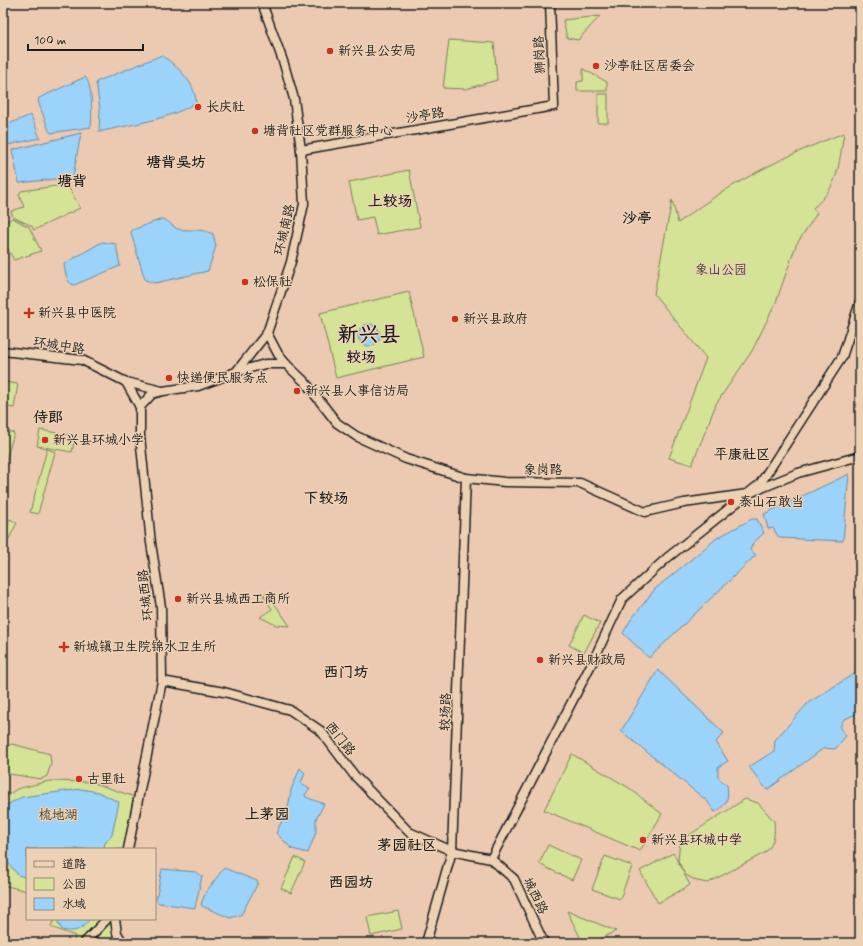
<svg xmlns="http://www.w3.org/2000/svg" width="863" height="946" font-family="Mynerve,'LXGW WenKai TC',sans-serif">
  <rect width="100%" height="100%" fill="#eccab1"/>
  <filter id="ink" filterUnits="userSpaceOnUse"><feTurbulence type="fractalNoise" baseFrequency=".025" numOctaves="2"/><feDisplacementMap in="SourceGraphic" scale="8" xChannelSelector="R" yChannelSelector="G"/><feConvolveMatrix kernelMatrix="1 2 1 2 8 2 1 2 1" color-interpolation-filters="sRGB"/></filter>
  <g filter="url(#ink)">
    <!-- green -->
    <g fill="#d4e396" stroke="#788059">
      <polygon points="600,16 578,40 567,38 563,20"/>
      <polygon points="449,40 494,43 497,80 466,89 443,88"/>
      <polygon points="583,69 607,82 607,91 577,91 577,82 583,81"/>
      <rect x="598" y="94" width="10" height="29"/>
      <path d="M844 133C838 166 840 185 813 208L817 213 796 245 776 302 752 351 716 404 692 465 669 458 706 358 654 294 672 200 678 223C728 184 784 156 844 133Z"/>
      <polygon points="409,170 420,227 377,235 373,217 357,220 349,182"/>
      <polygon points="63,185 68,186 80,208 34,230 32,226 13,217 11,211 24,207 19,195 21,191"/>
      <polygon points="12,218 29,227 41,251 14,260 3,240 3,225"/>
      <polygon points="409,292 424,357 336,378 320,313"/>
      <polygon points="3,382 18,384 14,408 3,406"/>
      <polygon points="3,430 14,433 3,471"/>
      <polygon points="40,430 75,436 72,452 37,446"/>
      <polygon points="47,449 55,452 38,514 30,512"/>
      <polygon points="10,519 17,523 3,550 3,533"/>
      <polygon points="267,593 290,626 276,625 260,617 272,609 263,595"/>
      <polygon points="584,615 600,623 584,653 569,645"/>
      <polygon points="12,744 50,754 51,764 47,776 41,779 3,773 3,748"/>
      <polygon points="572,754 629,788 662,814 640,851 544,810"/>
      <polygon points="49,781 91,782 138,798 128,849 27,849 27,891 3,885 3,798 17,789"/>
      <path d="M745 799 758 803 774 821C775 833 775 842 766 852L708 883 697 881 684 874 690 885 658 903 640 871 673 853 684 873 678 860 680 841Z"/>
      <polygon points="548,845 581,860 572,880 539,864"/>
      <polygon points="605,856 632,866 620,899 592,889"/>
      <polygon points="295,857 305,862 291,893 281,888"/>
      <polygon points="398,911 402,929 371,936 367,917"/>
      <polygon points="567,911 616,931 592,943 583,943"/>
      <polygon points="54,919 107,919 84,943 74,943 75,936 51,927"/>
      <polygon points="112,921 114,937 117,943 92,943"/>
    </g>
    <!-- water -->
    <g fill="#9bd3fa" stroke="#688aa1">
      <path d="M162 55C177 67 195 81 196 102 174 119 127 125 99 132L100 109 96 82Z"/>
      <path d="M85 77C93 85 92 116 91 127L51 133 49 131 38 101 39 98Z"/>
      <polygon points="31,115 40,138 3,146 3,126"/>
      <polygon points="81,133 73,177 19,183 12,150"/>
      <path d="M162 219C169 220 172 227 178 229 190 231 202 228 213 234L216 246 208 271 155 283 145 280 131 233 132 230Z"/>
      <path d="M102 242 116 244 120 266 74 285C66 283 65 271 64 264Z"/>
      <circle cx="369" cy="335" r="11"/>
      <polygon points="849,474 843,541 779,538 773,528 768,529 764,514"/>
      <polygon points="752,519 757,519 764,533 753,543 750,550 756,555 649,658 623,633 630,621 655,589 717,538"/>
      <path d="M658 670 724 733 716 742 728 761 718 767V778L727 785C729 799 727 805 715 812L707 801 621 731Z"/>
      <polygon points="860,670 860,715 858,713 843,720 840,728 846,736 835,749 824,748 767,790 749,767 774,751 775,740 808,703"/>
      <polygon points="300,768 305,773 301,783 302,785 310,788 305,795 306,797 324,804 316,819 316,832 308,853 292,849 276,833 288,808 291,790"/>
      <polygon points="81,789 98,792 119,802 112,835 105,843 104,849 27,849 27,878 18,875 3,857 3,807 22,797"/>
      <polygon points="224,868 257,881 258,883 241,915 230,918 202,906 201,904 206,892"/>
      <polygon points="162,869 196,872 202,876 195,908 159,903 156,900"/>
      <path d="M56 919H89V920C81 930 75 933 62 930Z"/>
    </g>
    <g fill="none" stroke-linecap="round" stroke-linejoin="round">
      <defs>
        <g id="minor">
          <polyline points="301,150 554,106 550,3"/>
          <polyline points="267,333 278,354 286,364 305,382 337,423 356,436 406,459 466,478 505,482 580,483 645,512 684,503 747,494 798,473 860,456"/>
          <polyline points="3,351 82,360 126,382 140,407 140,436 151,543 161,607 162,681 128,849"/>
          <polyline points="236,372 265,364 286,364"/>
          <polyline points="126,382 162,391"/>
          <polyline points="140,407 152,394 163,391 198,386 236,372 267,333 291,262 304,204 301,150 294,99 284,64 262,3"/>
          <polyline points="162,681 224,692 290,710 321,731 354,775 409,832 452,851 491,859 514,879 544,943"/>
          <polyline points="491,859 595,657 622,599 667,558 760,484 842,357 860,302"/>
          <polyline points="115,919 117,933 123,943"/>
          <polyline points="84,943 107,919"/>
          <polyline points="426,943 452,851 466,478"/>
        </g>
      </defs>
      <!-- minor casing -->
      <use href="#minor" stroke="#1c1c1c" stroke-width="11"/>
      <!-- minor -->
      <use href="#minor" stroke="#edd1b4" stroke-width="8"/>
    </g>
  </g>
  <!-- markers -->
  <g fill="#c8321e" stroke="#edd1b4" stroke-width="1.5">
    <circle cx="330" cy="51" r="4"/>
    <circle cx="596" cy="66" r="4"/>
    <circle cx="198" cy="107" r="4"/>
    <circle cx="255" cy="131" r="4"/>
    <circle cx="245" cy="282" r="4"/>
    <path d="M27 307h4v4h4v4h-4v4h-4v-4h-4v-4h4z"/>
    <circle cx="455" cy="319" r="4"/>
    <circle cx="169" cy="378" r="4"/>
    <circle cx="297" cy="391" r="4"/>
    <circle cx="45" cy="440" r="4"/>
    <circle cx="731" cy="502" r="4"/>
    <circle cx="178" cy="599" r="4"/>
    <path d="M62 641h4v4h4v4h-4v4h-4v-4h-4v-4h4z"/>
    <circle cx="540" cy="660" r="4"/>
    <circle cx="79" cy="779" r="4"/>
    <circle cx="643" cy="840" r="4"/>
  </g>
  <g text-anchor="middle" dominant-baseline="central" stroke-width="3" stroke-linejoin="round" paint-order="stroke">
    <!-- poi labels -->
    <g font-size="13" fill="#1c1c1c" stroke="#edd1b4" text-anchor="start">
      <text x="338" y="51">新兴县公安局</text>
      <text x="604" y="66">沙亭社区居委会</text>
      <text x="206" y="107">长庆社</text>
      <text x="263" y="131">塘背社区党群服务中心</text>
      <text x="253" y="282">松保社</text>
      <text x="38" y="313">新兴县中医院</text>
      <text x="463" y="319">新兴县政府</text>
      <text x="177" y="378">快递便民服务点</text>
      <text x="305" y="391">新兴县人事信访局</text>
      <text x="53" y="440">新兴县环城小学</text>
      <text x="739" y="502">泰山石敢当</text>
      <text x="186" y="599">新兴县城西工商所</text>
      <text x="73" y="647">新城镇卫生院锦水卫生所</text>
      <text x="548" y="660">新兴县财政局</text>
      <text x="87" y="779">古里社</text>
      <text x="651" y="840">新兴县环城中学</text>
    </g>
    <!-- street labels -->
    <g font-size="13" fill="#1c1c1c" stroke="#edd1b4">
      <text transform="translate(540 55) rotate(-92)">狮岗路</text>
      <text transform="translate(425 116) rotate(-10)">沙亭路</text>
      <text transform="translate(285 230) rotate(-77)">环城南路</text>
      <text transform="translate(59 346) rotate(9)">环城中路</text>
      <text x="543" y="470">象岗路</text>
      <text transform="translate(146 595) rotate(-96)">环城西路</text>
      <text transform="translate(446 712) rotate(-88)">较场路</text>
      <text transform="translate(340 739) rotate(51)">西门路</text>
      <text transform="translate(535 896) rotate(64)">城西路</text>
    </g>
    <!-- park labels -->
    <g font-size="13" fill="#414434" stroke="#edd1b4">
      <text x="721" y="270">象山公园</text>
      <text x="58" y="815">梳地湖</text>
    </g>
    <!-- neighbourhood labels -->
    <g font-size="14" font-weight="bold" fill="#1c1c1c" stroke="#edd1b4">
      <text x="742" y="455">平康社区</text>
    </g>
    <!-- quarter labels -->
    <g font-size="15" font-weight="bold" fill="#1c1c1c" stroke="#edd1b4">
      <text x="176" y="163">塘背吴坊</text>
      <text x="72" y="182">塘背</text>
      <text x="390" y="202">上较场</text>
      <text x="637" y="219">沙亭</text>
      <text x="361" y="358">较场</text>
      <text x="48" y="418">侍郎</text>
      <text x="326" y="499">下较场</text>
      <text x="346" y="673">西门坊</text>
      <text x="267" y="815">上茅园</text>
      <text x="407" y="846">茅园社区</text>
      <text x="351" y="883">西园坊</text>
    </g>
    <!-- town labels -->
    <g font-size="21" font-weight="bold" fill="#1c1c1c" stroke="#edd1b4">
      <text x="369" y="335">新兴县</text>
    </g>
  </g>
  <!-- margin -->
  <rect width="863" height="946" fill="none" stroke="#edd1b4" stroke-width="16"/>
  <rect x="8" y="8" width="847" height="930" fill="none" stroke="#1c1c1c" stroke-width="1.5" filter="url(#ink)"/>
  <!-- legend -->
  <rect x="26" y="848" width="130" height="72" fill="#edd1b4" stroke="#998977"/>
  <rect x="34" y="861" width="20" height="6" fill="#edd1b4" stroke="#998977"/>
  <text x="62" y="868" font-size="12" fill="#1c1c1c">道路</text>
  <rect x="34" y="878" width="20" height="12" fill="#d4e396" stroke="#998977"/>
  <text x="62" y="888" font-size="12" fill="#1c1c1c">公园</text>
  <rect x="34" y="898" width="20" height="12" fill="#9bd3fa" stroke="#998977"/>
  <text x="62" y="908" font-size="12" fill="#1c1c1c">水域</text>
  <!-- scale -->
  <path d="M28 44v6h115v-6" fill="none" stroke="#1c1c1c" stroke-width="2"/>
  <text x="34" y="44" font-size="12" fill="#1c1c1c" stroke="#edd1b4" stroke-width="3" paint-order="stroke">100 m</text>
</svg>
